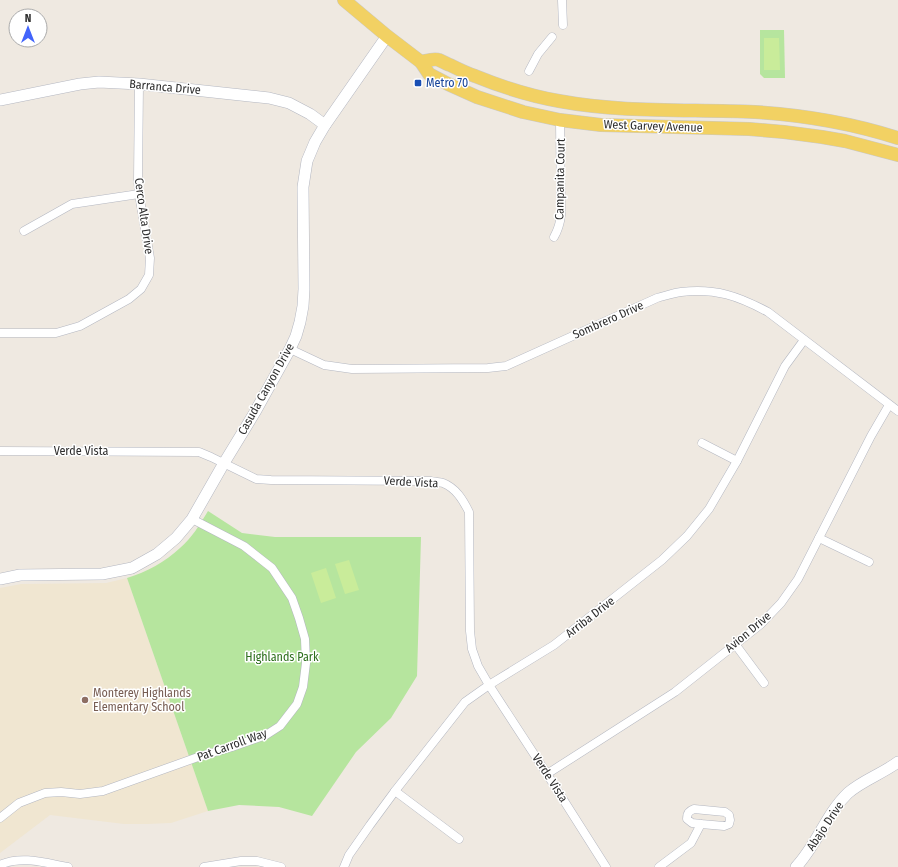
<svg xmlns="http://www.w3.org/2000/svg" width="898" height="867" font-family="'Fira Sans Condensed',sans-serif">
  <rect width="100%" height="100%" fill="#efe9e1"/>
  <!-- education -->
  <polygon fill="#f0e6d1" points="127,578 208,811 171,823 147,824 124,824 50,815 0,853 0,588 21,584 106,583"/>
  <!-- green -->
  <g fill="#b6e59e">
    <polygon points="760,30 784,30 785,78 764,78 760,74"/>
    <path d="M208 511 242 533 275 537H421L417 676 391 718 356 752 312 816 279 807 239 805 208 811 127 578C147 572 165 562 180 548 192 538 200 524 208 511Z"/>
  </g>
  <!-- pitch -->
  <g fill="#c9ec9a">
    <polygon points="764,38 779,38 780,70 764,70"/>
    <polygon points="349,560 359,590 345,594 335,564"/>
    <polygon points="326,568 336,598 321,603 311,573"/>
  </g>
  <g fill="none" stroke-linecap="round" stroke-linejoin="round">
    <defs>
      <g id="minor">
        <polyline points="562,0 563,25"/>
        <polyline points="529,71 538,54 552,37"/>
        <polyline points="24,231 72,204 139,194"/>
        <path d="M554 237C558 230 560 224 561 215L560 120"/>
        <polyline points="0,333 56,333 80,326 129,299 141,289 149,275 150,258 139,194 138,180 139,84"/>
        <path d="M290 349 324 365 352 369 488 368 506 366 657 298C665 296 673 293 681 292 716 288 738 296 768 312L898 411"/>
        <polyline points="702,443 737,461"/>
        <path d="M0 451 199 452 211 457 256 479 271 480 431 481C435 482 440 482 443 483 456 488 463 500 469 512L470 631 472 649 478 666 489 685 547 774 606 867"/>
        <polyline points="819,538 869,562"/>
        <polyline points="735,644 764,683"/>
        <polyline points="547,774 675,692 761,624 781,603 798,579 871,436 889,405"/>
        <polyline points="395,791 459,839"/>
        <path d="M694 809 725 812 729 815 730 820 729 824 724 826 701 824 692 823 687 819C687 813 689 811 694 809Z"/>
        <polyline points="0,818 19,803 45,793 61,792 80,794 103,791 198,757 232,747 266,735 280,726 297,704 303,687 306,663 305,639 299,618 292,598 272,568 244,546 192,519"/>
        <path d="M0 865C21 855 46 863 68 867"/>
        <polyline points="204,867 241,861 257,861 281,867"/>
        <polyline points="344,867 349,855 370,825 395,791 465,702 489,685 554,645 662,560 687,536 709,509 737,461 785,366 804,340"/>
        <polyline points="659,867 691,843 701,824"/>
      </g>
      <g id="tertiary">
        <polyline points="0,100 80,84 99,82 139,84 269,98 289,103 310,114 325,125"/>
        <polyline points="0,579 20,575 102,574 132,568 157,554 176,538 192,519 224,463 255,412 290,349 296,336 300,322 303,306 304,289 303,187 307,161 315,142 325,125 387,36"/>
        <path d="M796 867C817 845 826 814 848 793 863 780 882 774 898 762"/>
      </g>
      <g id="primary">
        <polyline points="344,0 387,36 421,62 429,74 448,84 477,97 523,112 560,120 601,125 749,129 784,132 822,137 845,141 898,155"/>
        <path d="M421 62C426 61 434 58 439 60 442 61 446 64 450 65 458 69 466 73 475 76 502 87 530 96 559 101 623 113 690 109 755 112 804 115 851 123 898 138"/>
      </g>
    </defs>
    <!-- minor casing -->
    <use href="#minor" stroke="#b4b7c1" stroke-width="9"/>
    <!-- tertiary casing -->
    <use href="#tertiary" stroke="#b4b7c1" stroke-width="12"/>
    <!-- primary casing -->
    <use href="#primary" stroke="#c9c9c9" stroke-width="14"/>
    <!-- minor -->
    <use href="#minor" stroke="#fff" stroke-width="8"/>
    <!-- tertiary -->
    <use href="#tertiary" stroke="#fff" stroke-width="11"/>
    <!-- primary -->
    <use href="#primary" stroke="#f2d163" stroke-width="13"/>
  </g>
  <!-- markers -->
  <rect fill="#1a4fb4" stroke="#fff" stroke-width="1.5" x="414" y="79" width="8" height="8" rx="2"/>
  <circle fill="#8d6e63" stroke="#fff" stroke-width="1.5" cx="85" cy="700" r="4"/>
  <g text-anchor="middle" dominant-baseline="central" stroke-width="3" stroke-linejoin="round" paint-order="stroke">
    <!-- transit labels -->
    <g font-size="12" fill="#164399" stroke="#fff" text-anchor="start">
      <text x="426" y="83">Metro 70</text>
    </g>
    <!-- street labels -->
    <g font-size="12" fill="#2e2e2e" stroke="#fff">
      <text transform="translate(165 87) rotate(5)">Barranca Drive</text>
      <text transform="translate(653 126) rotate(2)">West Garvey Avenue</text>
      <text transform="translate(560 179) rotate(-89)">Campanita Court</text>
      <text transform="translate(144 216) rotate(82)">Cerco Alta Drive</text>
      <text transform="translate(608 320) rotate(-24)">Sombrero Drive</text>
      <text transform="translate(266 389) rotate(-61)">Casuda Canyon Drive</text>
      <text x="81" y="451">Verde Vista</text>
      <text transform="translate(411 482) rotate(3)">Verde Vista</text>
      <text transform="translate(590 617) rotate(-38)">Arriba Drive</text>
      <text transform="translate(748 632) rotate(-40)">Avion Drive</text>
      <text transform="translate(232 745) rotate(-20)">Pat Carroll Way</text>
      <text transform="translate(550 778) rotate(57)">Verde Vista</text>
      <text transform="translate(825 826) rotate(-56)">Abajo Drive</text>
    </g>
    <!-- park labels -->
    <g font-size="12" fill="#2c6e1b" stroke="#fff">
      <text x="282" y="657">Highlands Park</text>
    </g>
    <!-- education labels -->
    <g font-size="12" fill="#785e54" stroke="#fff" text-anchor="start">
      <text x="93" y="693">Monterey Highlands<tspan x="93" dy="14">Elementary School</tspan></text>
    </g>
  </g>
  <!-- north arrow -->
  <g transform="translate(28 28)"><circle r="19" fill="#ffffff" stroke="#ababab"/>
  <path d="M0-3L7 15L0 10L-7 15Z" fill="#4264fb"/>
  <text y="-6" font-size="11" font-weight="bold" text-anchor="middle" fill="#2e2e2e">N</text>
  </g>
</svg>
